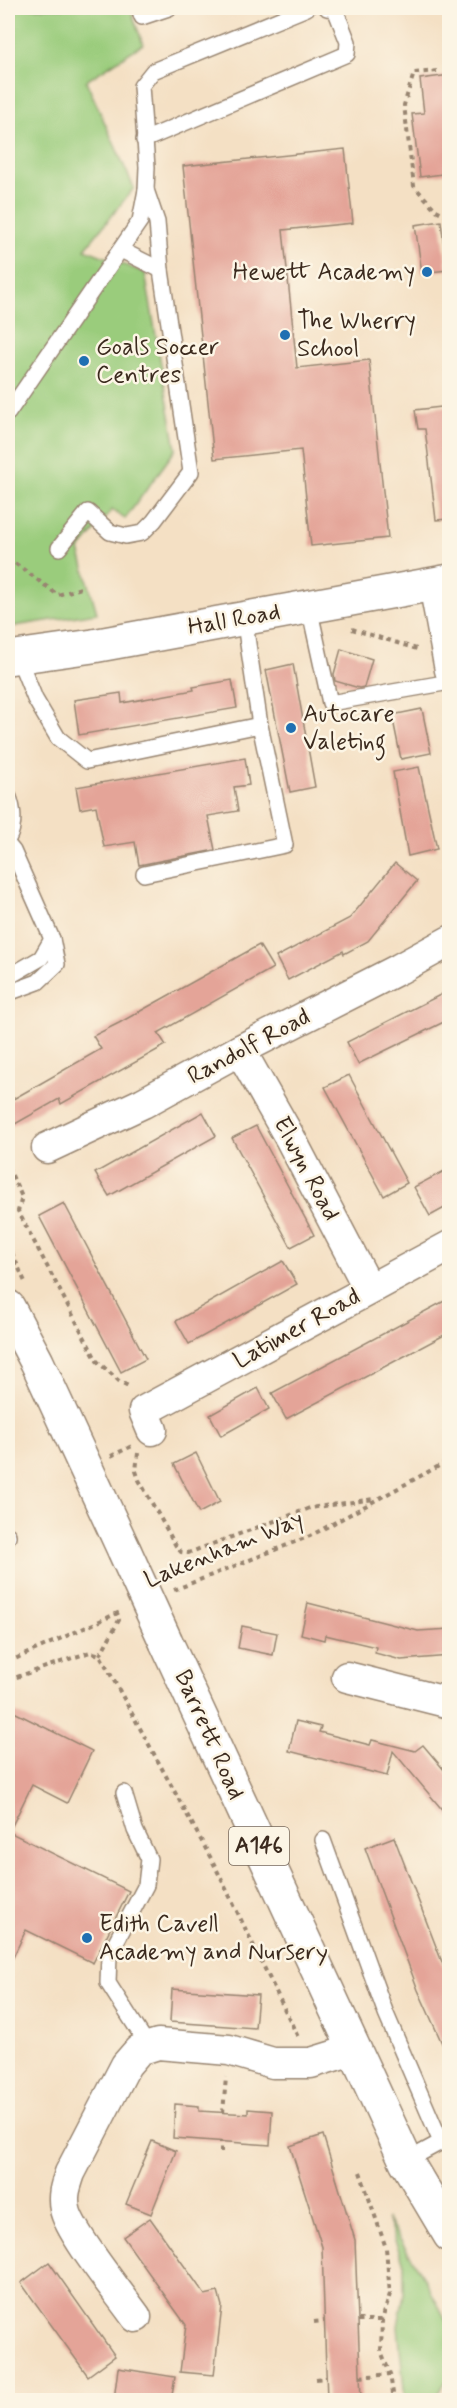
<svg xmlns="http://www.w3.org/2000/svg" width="457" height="2408" font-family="Mynerve,sans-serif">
  <rect width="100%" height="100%" fill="#fcf5e5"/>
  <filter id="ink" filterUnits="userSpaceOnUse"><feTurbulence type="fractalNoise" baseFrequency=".0167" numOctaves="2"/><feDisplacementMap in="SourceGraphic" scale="12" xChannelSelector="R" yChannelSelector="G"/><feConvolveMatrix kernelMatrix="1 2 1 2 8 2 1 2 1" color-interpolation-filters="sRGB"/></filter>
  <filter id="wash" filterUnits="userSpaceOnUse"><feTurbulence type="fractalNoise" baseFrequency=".008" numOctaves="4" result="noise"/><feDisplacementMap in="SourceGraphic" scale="24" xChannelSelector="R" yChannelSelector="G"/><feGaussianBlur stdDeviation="1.35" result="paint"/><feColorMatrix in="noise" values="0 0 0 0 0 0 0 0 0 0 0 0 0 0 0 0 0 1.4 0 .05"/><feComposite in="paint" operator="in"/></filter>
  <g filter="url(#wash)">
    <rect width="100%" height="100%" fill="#f4e0c4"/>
    <!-- green -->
    <g fill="#9acc7c" stroke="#6a7b4d" stroke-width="1.5">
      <polygon points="8,8 130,8 143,44 86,81 134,188 85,249 145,273 176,449 125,519 112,510 79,550 97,613 8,627"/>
      <polygon points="387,2219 422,2274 449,2326 449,2377 433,2400 405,2400 398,2326 404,2293 404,2264"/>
    </g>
    <g id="blocks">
      <!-- building -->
      <g fill="#e4a498">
        <polygon points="450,75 450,173 420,177 412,114 424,113 420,79"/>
        <polygon points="345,149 353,223 283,230 297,368 369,360 388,538 311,546 301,450 214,459 183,166"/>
        <polygon points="441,221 447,270 422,273 415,225"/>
        <polygon points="450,406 450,519 436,520 425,429 418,429 415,410"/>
        <polygon points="341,649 372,659 364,687 359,688 335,681 334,674"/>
        <polygon points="293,664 315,787 290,792 266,670"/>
        <polygon points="232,680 237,708 79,735 74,700 121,693 122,703 194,690 193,687"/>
        <polygon points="422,709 431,753 401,759 392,715"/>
        <polygon points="245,758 249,785 234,787 238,811 208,816 215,850 139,865 135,842 104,847 96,806 80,809 76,787"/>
        <polygon points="419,767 437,849 408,856 393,772"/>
        <polygon points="395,863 417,881 368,941 344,954 343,951 288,980 276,957 350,918"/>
        <polygon points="259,945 273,968 158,1033 166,1045 61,1104 59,1099 8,1128 8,1102 101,1049 93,1036 119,1023"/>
        <polygon points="450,990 450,1019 358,1064 347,1042"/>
        <polygon points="349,1075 407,1183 384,1196 325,1087"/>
        <polygon points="203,1112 216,1136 109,1196 95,1173"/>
        <polygon points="256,1126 314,1235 291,1247 232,1138"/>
        <polygon points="450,1168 450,1205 430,1216 414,1187"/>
        <polygon points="64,1203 146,1359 121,1372 39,1216"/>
        <polygon points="283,1261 297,1284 189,1344 176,1321"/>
        <polygon points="450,1298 450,1332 286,1419 272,1393"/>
        <polygon points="258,1388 269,1409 221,1436 210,1415"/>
        <polygon points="196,1453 220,1502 199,1513 174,1464"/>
        <polygon points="308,1603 418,1631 450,1629 450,1656 401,1660 375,1653 376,1647 325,1635 324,1640 301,1634"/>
        <polygon points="242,1626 277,1633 273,1655 238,1648"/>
        <polygon points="8,1709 92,1751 67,1803 32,1785 9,1832 129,1891 93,1963 26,1930 8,1968"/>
        <polygon points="296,1721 321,1727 319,1732 370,1745 372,1740 415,1751 423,1745 450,1777 450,1819 393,1751 387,1776 289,1751"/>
        <polygon points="394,1837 450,1983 450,2061 418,1990 365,1848"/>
        <polygon points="172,1989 258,1995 255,2028 170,2022"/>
        <polygon points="175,2104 199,2106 199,2111 248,2114 248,2109 272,2111 270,2145 173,2138"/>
        <polygon points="323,2135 355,2240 361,2400 327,2400 322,2247 290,2146"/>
        <polygon points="152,2141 176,2151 151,2214 126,2204"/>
        <polygon points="150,2218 205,2295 218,2292 222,2306 214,2375 180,2372 186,2325 123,2237"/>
        <polygon points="49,2262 115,2356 88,2376 21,2283"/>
        <polygon points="118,2368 175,2377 171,2400 114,2400"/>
      </g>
    </g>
  </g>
  <g filter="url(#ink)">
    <use href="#blocks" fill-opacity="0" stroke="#988571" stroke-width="1.5"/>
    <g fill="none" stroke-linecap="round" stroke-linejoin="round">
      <defs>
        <g id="service">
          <polyline points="139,8 142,17 169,8"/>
          <polyline points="144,140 347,54 348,42 335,9 327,8"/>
          <polyline points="121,250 161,270"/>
          <polyline points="8,413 140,221 146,190 147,167 141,86 153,71 307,8"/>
          <polyline points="59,548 88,512 110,532 126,536 142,533 154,521 191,472 161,270 157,222 146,190"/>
          <polyline points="309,607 330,703 450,682"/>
          <polyline points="244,617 260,725"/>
          <polyline points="19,659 35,699 58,738 87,761 260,725 285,845 144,874"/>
          <path d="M8 795C14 809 15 826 8 839"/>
          <polyline points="8,845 13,851 52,939 57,964 38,982 8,993"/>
          <polyline points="8,977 41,958 52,939"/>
          <polyline points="8,1535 8,1537"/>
          <polyline points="124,1793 135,1830 149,1859 146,1885 109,1955 108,1983 149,2047"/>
          <polyline points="323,1840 386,2014 441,2142 406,2161"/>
        </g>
        <g id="minor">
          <polyline points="434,584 450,670"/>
          <polyline points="240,1050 290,1138 369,1289"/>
          <polyline points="47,1148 143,1103 240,1050 399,969 450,941"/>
          <polyline points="152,1430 144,1411 450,1246"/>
          <polyline points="347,1677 450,1703"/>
          <path d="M136 2317C120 2294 69 2232 65 2209 62 2195 66 2185 70 2173L126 2065 139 2050 158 2044 229 2050 273 2063H311L353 2050"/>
        </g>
        <polyline id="tertiary" points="8,658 93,646 450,581"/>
        <g id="trunk">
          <polyline points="8,1307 37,1362 124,1550"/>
          <polyline points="166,1642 406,2161 450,2235"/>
        </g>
      </defs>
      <!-- service casing -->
      <use href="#service" stroke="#988571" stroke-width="18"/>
      <!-- minor casing -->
      <use href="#minor" stroke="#988571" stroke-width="33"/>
      <!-- tertiary casing -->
      <use href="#tertiary" stroke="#988571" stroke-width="36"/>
      <!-- trunk casing -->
      <use href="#trunk" stroke="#988571" stroke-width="36"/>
      <!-- path -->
      <g stroke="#988571" stroke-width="4" stroke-dasharray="4.5 4.5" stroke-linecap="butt">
        <polyline points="437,71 414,73 404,105 414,186 436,210 450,217"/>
        <polyline points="8,558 58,595 81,588"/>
        <polyline points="352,629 420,650"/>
        <polyline points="8,1167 22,1197 18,1211 97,1361 119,1381 130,1387"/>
        <polyline points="8,1244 26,1284"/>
        <polyline points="138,1453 136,1471 139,1480 176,1546 181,1552 188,1553 310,1508 374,1499"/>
        <polyline points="111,1456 132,1446"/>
        <polyline points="174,1590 310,1536 450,1460"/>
        <polyline points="100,1655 119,1620 116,1613"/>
        <polyline points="8,1662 120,1612"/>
        <polyline points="8,1680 90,1652 100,1655 213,1862 298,2037"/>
        <polyline points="223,2113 226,2077"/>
        <polyline points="221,2152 221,2142"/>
        <polyline points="360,2172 386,2248 390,2294 382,2320 381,2351 390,2374 394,2400"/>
        <polyline points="358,2320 382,2320"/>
        <polyline points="314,2322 324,2321"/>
        <polyline points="360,2377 390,2374"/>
        <polyline points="316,2379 326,2378"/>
      </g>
      <!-- service -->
      <use href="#service" stroke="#fff" stroke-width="15"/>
      <!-- minor -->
      <use href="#minor" stroke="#fff" stroke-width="30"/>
      <!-- tertiary -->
      <use href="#tertiary" stroke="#fff" stroke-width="33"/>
      <!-- trunk -->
      <use href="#trunk" stroke="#fff" stroke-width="33"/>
      <defs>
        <polyline id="trunk-bridge" points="124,1550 166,1642"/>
      </defs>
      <!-- trunk-bridge casing -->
      <use href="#trunk-bridge" stroke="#988571" stroke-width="36" stroke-linecap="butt"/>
      <!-- trunk-bridge -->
      <use href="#trunk-bridge" stroke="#fff" stroke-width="33"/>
    </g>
  </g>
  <!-- markers -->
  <g fill="#1f6fb2" stroke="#fcf5e5" stroke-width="2">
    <circle cx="427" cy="272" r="6"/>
    <circle cx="285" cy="335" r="6"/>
    <circle cx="84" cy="361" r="6"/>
    <circle cx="291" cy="728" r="6"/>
    <circle cx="87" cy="1938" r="6"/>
  </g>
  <g text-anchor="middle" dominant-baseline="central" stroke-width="5" stroke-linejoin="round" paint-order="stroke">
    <!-- shield labels -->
    <rect fill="#fcf5e5" stroke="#75675a" stroke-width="1.5" x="229" y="1827" width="60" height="38" rx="4.5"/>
    <g font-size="22" font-weight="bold" fill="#3b2a1e">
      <text x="259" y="1846">A146</text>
    </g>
    <!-- poi labels -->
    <g font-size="24" fill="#3b2a1e" stroke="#fcf5e5" text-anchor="start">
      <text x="415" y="272" text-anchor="end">Hewett Academy</text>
      <text x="297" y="321">The Wherry<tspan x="297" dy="28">School</tspan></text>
      <text x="96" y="347">Goals Soccer<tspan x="96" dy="28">Centres</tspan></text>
      <text x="303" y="714">Autocare<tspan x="303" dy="28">Valeting</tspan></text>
      <text x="99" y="1924">Edith Cavell<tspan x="99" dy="28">Academy and Nursery</tspan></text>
    </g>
    <!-- street labels -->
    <g font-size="24" fill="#3b2a1e" stroke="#fcf5e5">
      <text transform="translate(234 620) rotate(-10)">Hall Road</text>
      <text transform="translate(249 1047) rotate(-28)">Randolf Road</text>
      <text transform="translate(306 1169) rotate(62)">Elwyn Road</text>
      <text transform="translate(297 1329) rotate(-29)">Latimer Road</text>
      <text transform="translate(224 1550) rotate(-22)">Lakenham Way</text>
      <text transform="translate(209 1735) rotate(66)">Barrett Road</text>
    </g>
  </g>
  <!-- margin -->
  <rect width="457" height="2408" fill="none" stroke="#fcf5e5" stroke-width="30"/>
</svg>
